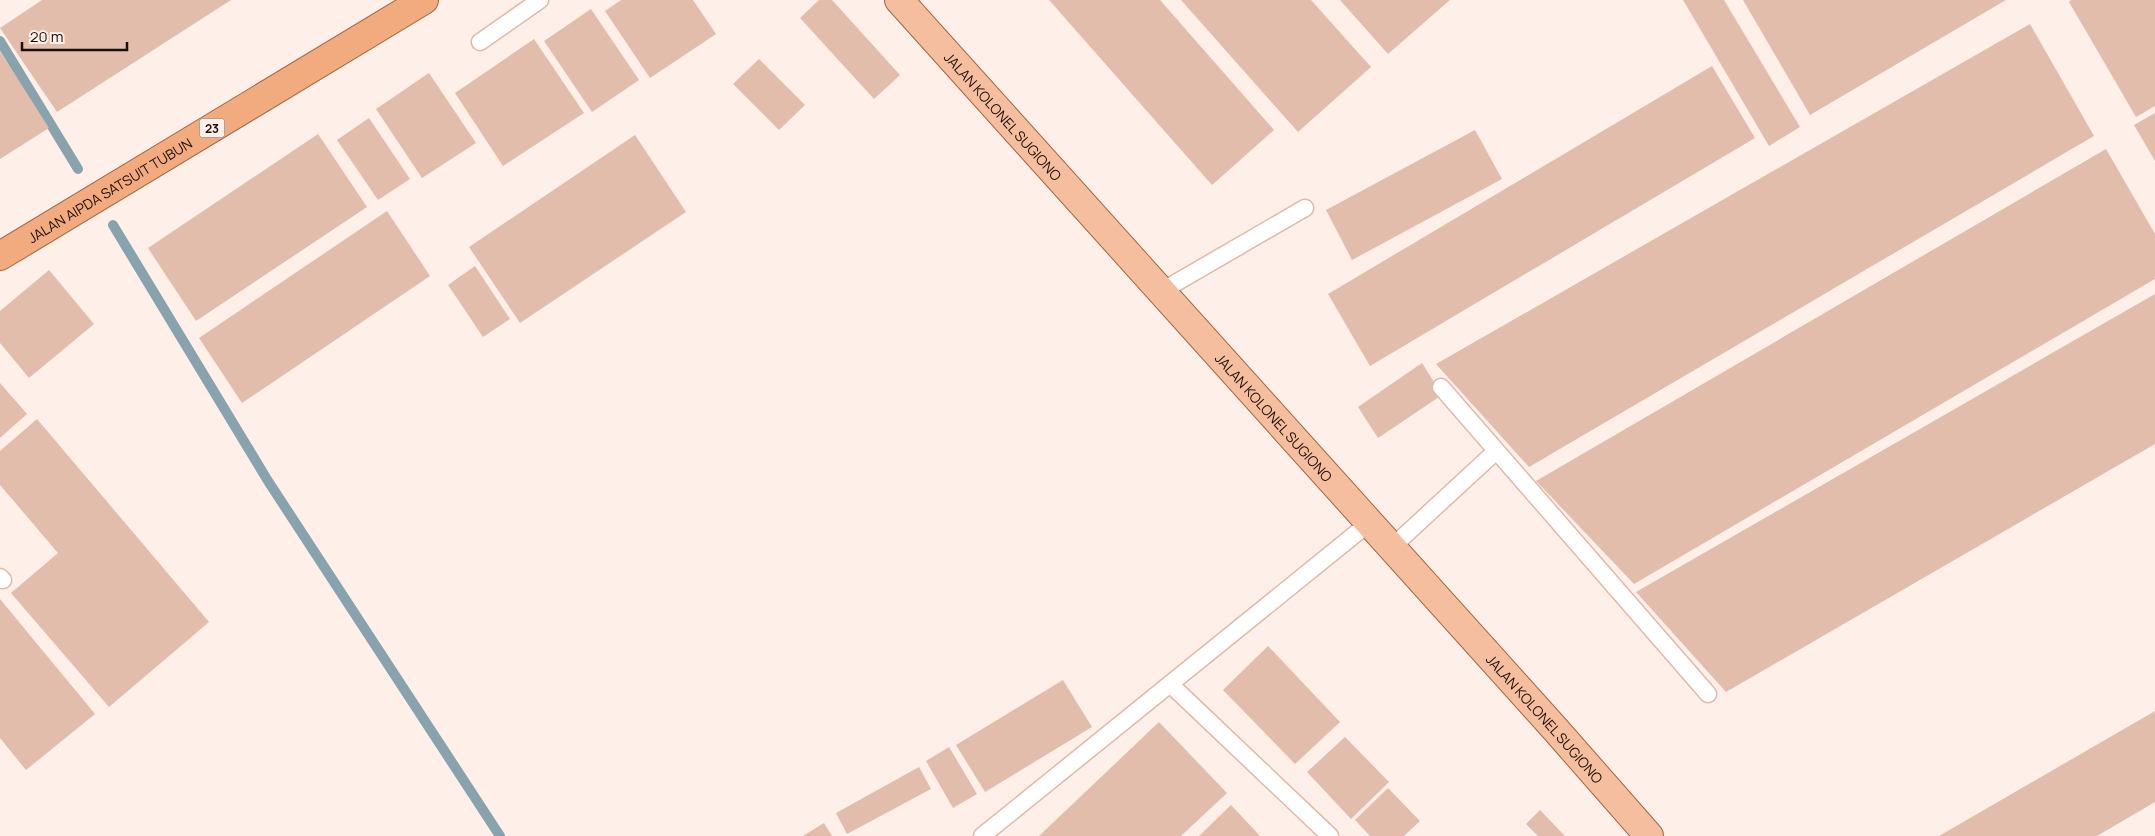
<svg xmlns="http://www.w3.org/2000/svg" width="2155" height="836" font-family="Manrope,sans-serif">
  <rect width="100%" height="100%" fill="#feefe8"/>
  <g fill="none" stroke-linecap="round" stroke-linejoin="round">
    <!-- stream -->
    <g stroke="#89a3ae" stroke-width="10">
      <polyline points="0,41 78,169"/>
      <polyline points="113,225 268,481 500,836"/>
    </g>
  </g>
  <!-- building -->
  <g fill="#e2bdac">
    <polygon points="42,0 231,0 57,112 0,28"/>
    <polygon points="621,0 693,0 716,34 650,78 605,11"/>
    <polygon points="819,0 832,0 900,75 874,99 800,18"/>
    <polygon points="1049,0 1160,0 1274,130 1212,185"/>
    <polygon points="1181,0 1311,0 1371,67 1298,132"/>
    <polygon points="1340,0 1450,0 1388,54"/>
    <polygon points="1683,0 1724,0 1800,127 1769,146"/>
    <polygon points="1743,0 2006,0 1810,115"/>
    <polygon points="2071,0 2155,0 2155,106 2136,117 2069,2"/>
    <polygon points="591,9 639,80 592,112 544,41"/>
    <polygon points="2030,24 2094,136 1529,467 1436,364"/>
    <polygon points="534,39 584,113 503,166 455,93"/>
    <polygon points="0,51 49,128 0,159"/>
    <polygon points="759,59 805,105 779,130 733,84"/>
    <polygon points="1712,66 1755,138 1370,366 1328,294"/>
    <polygon points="429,73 476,143 422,178 376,109"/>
    <polygon points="2155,113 2155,161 2134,125"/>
    <polygon points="369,118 410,179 378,200 337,140"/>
    <polygon points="1475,130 1502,179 1352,260 1326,210"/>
    <polygon points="318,134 367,207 196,321 148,248"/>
    <polygon points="635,135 686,212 520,323 469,247"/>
    <polygon points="2106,149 2155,234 2155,279 1634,584 1536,481"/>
    <polygon points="387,211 430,276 242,403 199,338"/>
    <polygon points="475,266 510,319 483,337 448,285"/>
    <polygon points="49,270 94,324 29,378 0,343 0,311"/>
    <polygon points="2155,294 2155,444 1726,692 1636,592"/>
    <polygon points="1422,363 1442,395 1378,438 1358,407"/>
    <polygon points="0,383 27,414 0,438"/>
    <polygon points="37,419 209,622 109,707 11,593 58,553 0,485 0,451"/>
    <polygon points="0,599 95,714 26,770 0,738"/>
    <polygon points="1268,646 1340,722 1295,764 1223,690"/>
    <polygon points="1063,680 1092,727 985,792 956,745"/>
    <polygon points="2155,711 2155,802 2097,836 1939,836"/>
    <polygon points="1159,722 1227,793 1181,836 1039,836"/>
    <polygon points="1345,737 1389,782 1351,819 1307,772"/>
    <polygon points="949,747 977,794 953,808 926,761"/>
    <polygon points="919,767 931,789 847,834 836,813"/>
    <polygon points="1388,788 1420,821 1404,836 1370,836 1355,820"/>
    <polygon points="1231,805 1260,836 1199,836"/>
    <polygon points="1540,810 1565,836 1538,836 1526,824"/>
    <polygon points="824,823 832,836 803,836"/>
  </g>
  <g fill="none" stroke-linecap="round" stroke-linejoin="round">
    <defs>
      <g id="service">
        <polyline points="480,42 540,0"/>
        <polyline points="1160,292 1305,208"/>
        <polyline points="1441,387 1708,694"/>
        <polyline points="1391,548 1495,452"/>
        <polyline points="0,577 3,580"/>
        <polyline points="982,836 1170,684"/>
        <polyline points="1330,836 1170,684 1369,523"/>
      </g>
      <g id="primary">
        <path id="s1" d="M899 0 1556 730 1649 836"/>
      </g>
      <g id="trunk">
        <path id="s2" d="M0 256 424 0"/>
      </g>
    </defs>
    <!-- service casing -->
    <use href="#service" stroke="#dfbaa9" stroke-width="19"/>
    <!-- primary casing -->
    <use href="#primary" stroke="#a46541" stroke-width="30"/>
    <!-- trunk casing -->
    <use href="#trunk" stroke="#a46541" stroke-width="30"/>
    <!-- service -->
    <use href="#service" stroke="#fff" stroke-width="16"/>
    <!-- primary -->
    <use href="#primary" stroke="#f5bf9f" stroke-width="28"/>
    <!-- trunk -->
    <use href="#trunk" stroke="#f2aa7f" stroke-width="28"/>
  </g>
  <g text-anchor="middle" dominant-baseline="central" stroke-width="5" stroke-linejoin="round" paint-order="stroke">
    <!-- shield labels -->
    <rect fill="#feefe8" stroke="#5f524c" stroke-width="1" x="199.5" y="118.5" width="25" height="19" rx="4"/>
    <g font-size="12" font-weight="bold" fill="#1b0f09">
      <text x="212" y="128">23</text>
    </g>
    <!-- street labels -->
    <g font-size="14" fill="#1b0f09" stroke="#feefe8">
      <text stroke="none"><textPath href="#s1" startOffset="156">JALAN KOLONEL SUGIONO</textPath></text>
      <text stroke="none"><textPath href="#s2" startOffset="128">JALAN AIPDA SATSUIT TUBUN</textPath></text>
      <text stroke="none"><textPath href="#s1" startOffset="561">JALAN KOLONEL SUGIONO</textPath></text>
      <text stroke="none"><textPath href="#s1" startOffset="966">JALAN KOLONEL SUGIONO</textPath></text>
    </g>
  </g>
  <!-- scale -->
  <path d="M22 42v8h105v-8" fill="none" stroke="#1b0f09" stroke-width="2.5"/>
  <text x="30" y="42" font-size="15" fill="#1b0f09" stroke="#feefe8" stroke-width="4" paint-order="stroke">20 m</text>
</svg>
